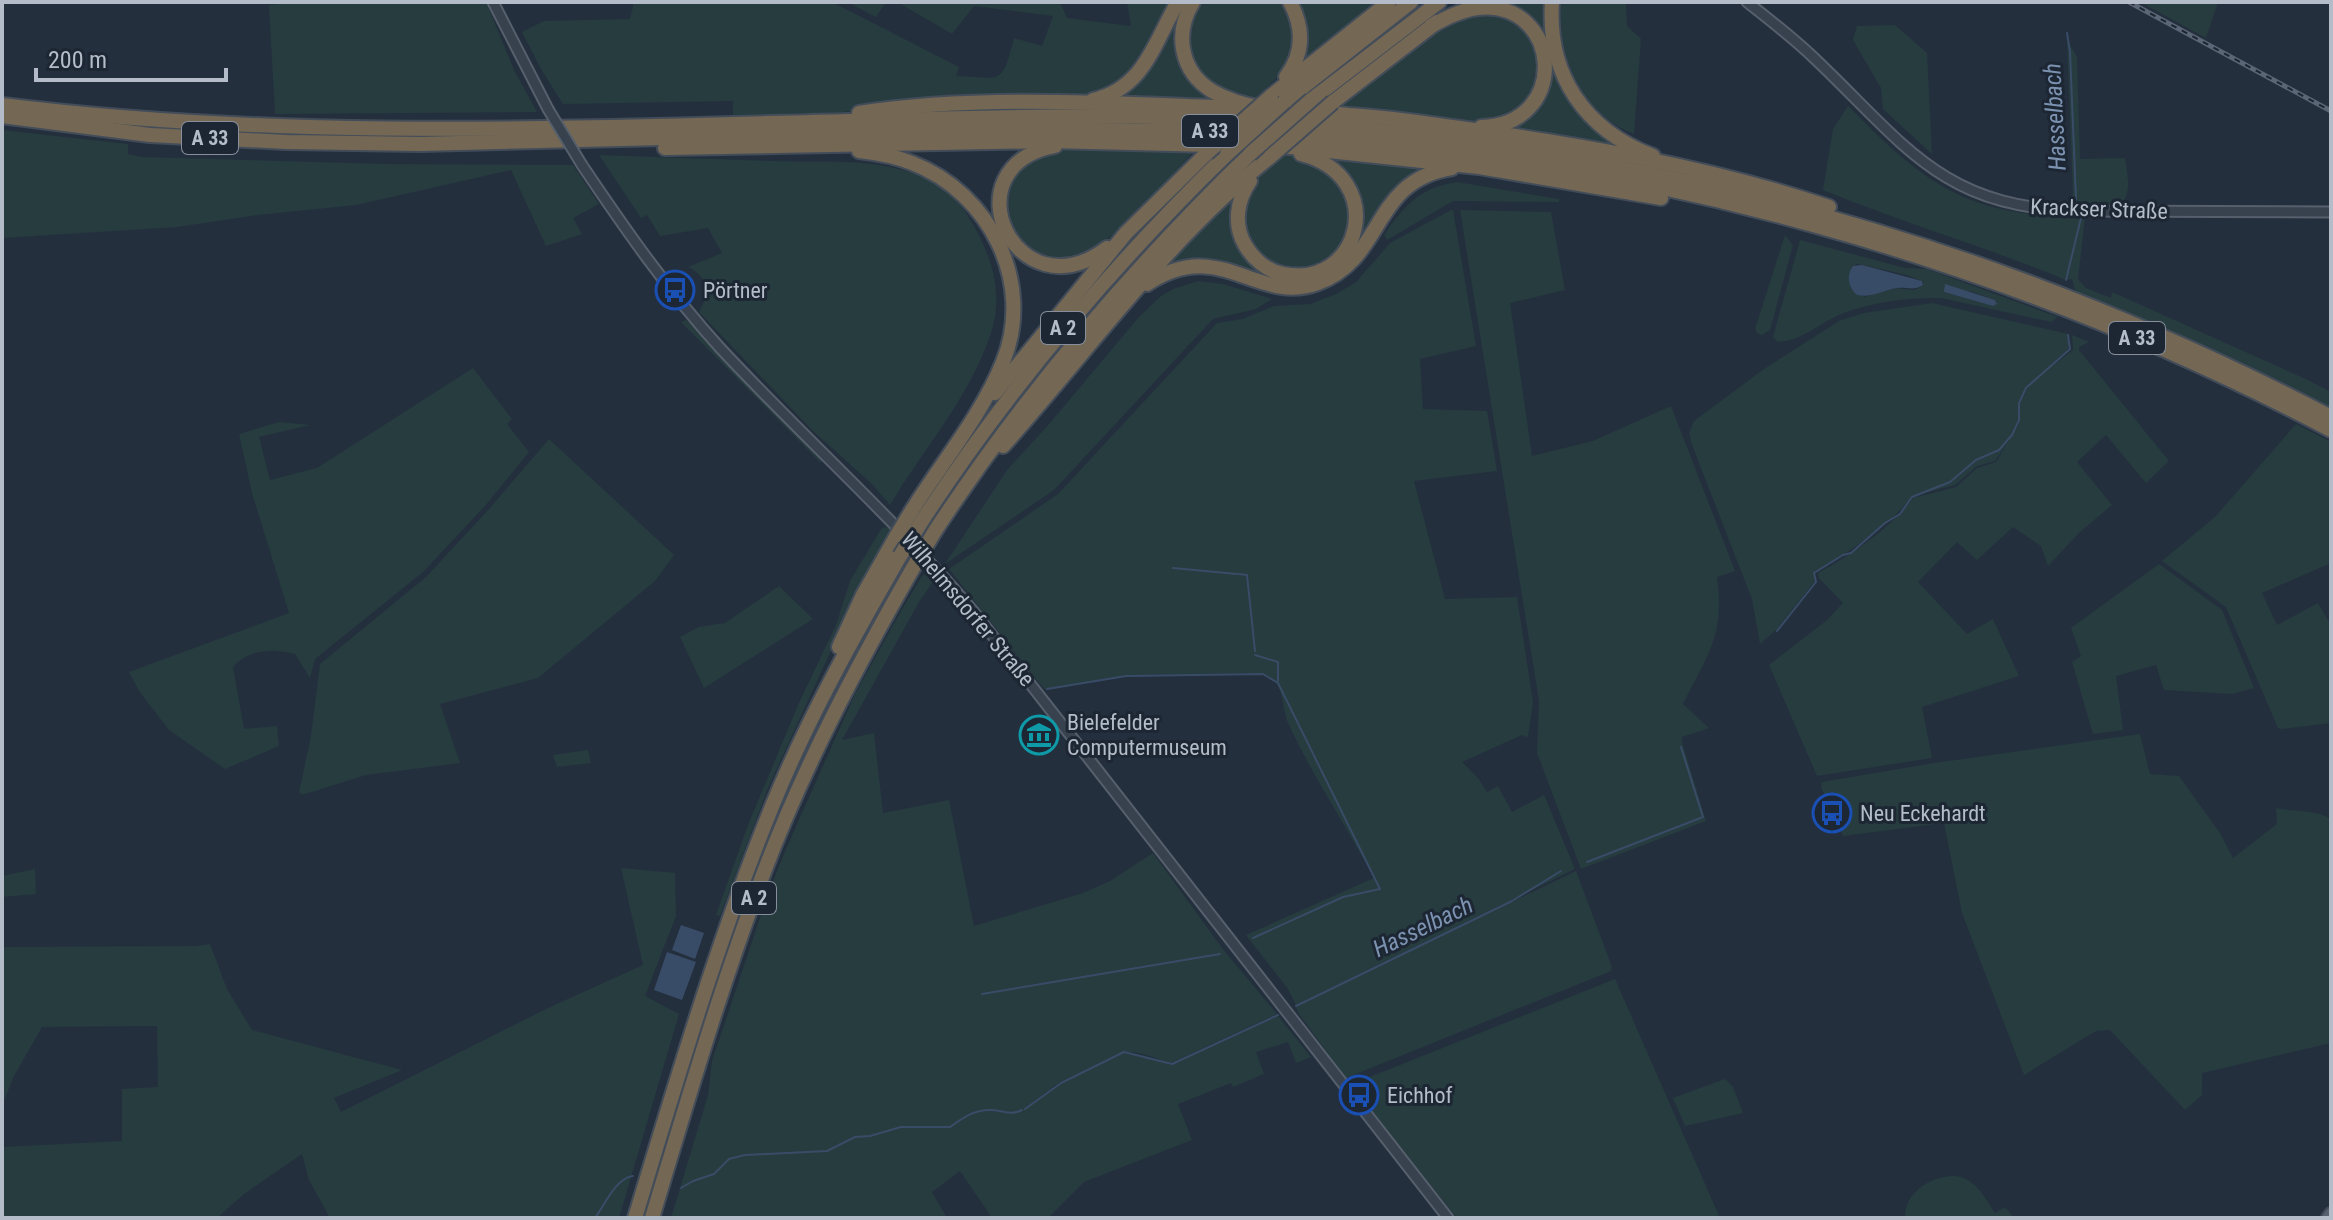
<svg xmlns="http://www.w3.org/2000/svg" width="2333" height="1220" font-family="'Roboto Condensed',sans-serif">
  <rect width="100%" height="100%" fill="#242f3e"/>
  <!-- green -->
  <g fill="#263c3f" fill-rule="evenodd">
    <polygon points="295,2 486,2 514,70 537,112 275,114 269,5"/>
    <path d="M634 2H832L959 67 956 76C1002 77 1001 88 1014 38L1042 46 1053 16 974 6 952 34 897 2H1060L1067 18 1131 26 1127 2H1173L1133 75 1094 96 891 106 835 113 733 115V101L563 104 541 69 522 32 544 21 630 19Z"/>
    <polygon points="847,2 886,2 876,17"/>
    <path d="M1183 2H1189L1178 46 1228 103 1114 100C1157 76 1160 41 1183 2Z"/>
    <polygon points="1200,2 1286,2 1296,39 1285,70 1253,101 1228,95 1201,76 1188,49 1189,18"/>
    <polygon points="1295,2 1381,2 1300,63"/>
    <path d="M1473 2H1548L1553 61 1629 151 1498 130 1528 116 1547 45C1527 6 1511 10 1473 2Z"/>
    <path d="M1561 2H1626L1627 26 1641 39 1634 134C1582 115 1556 55 1561 2Z"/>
    <polygon points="2140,2 2218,2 2206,38"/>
    <polygon points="1498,13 1534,35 1542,70 1528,103 1497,121 1458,121 1338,107 1432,31 1466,15"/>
    <polygon points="1895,25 1927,53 1932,154 1883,109 1881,88 1853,40 1857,26"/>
    <path d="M2067 40 2077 57 2080 159 2125 158C2127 174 2133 194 2120 205H2085L2067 201 2073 194Z"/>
    <path d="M1848 106C1929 188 1967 215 2085 218L2078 279 2086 288 2111 298 2112 292 2310 381 2331 392V410L2204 348 2076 293 2072 279 2066 280C1986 247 1903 223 1823 190L1833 129Z"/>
    <polygon points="2,130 128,144 128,154 142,157 386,164 573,165 599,204 573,218 582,234 546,246 511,170 356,205 258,215 177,227 2,238"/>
    <path d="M1071 149 1195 150C1163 184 1115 246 1071 259 1063 261 1053 259 1046 257 1000 247 994 179 1035 157 1046 151 1059 151 1071 149Z"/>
    <path d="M599 155C656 157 712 159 769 161 820 163 877 156 925 178 954 191 971 216 983 244 996 272 1001 303 991 333 970 397 924 448 890 505L872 484 812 430 699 312C710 294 709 277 688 267L722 253 708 228 660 236 647 215 641 218Z"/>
    <path d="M1284 155C1306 157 1337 168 1345 190 1350 205 1355 222 1348 238 1338 263 1301 278 1276 267 1247 254 1235 216 1250 189 1257 175 1272 163 1284 155Z"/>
    <polygon points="1326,155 1428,169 1363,241 1316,280 1161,268 1233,199 1241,250 1306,279 1359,231 1362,218 1356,190"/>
    <path d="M1457 182 1559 199V202L1453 201 1387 240 1384 235C1405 205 1419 188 1457 182Z"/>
    <path d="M1451 210H1453L1476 346 1420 359 1423 409 1487 411 1497 471 1414 481 1445 599 1517 597 1533 702 1528 737 1522 735 1462 762 1478 778 1487 792 1498 786 1512 812 1544 795 1575 869 1296 1005 1288 989 1246 935 1374 878C1347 827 1313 777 1289 725 1280 706 1286 680 1262 673L1127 675 1044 689 949 569 1058 494 1217 323 1243 319 1274 306 1310 304 1336 294 1356 282 1390 243Z"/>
    <path d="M1460 210 1551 212 1565 290 1510 303 1532 456 1593 441 1671 406 1735 571 1717 577C1725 635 1708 654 1683 704L1709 728 1682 737V742L1706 821 1581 869 1537 753 1539 701Z"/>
    <polygon points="1785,235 1793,245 1770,330 1762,335 1758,334 1755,329"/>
    <path d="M1800 240 1905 268 1927 269 2058 317 2051 322 1941 298C1909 297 1871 302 1841 314 1820 323 1802 341 1778 342L1773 337ZM1857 264 1907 275 1924 282 1921 287 1914 290 1896 288 1864 297 1851 289 1849 277 1851 268ZM1970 291 1995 300 1997 302 1993 306 1944 292Z"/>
    <polygon points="1198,281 1223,284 1272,299 1256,309 1213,319 1054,490 945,564 1007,470 1050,423 1138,318 1161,296 1173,289"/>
    <path d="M1932 303 2068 334 2069 348 2026 388 2018 402 2019 415 2012 436 1995 461 1977 466 1955 485 1912 496C1892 524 1844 556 1814 572L1815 581 1777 629 1760 644 1752 599 1692 445 1689 433 1694 421 1764 369 1839 321 1864 313Z"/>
    <polygon points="686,320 693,325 750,387 822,457 821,463 681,322"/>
    <path d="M2072 335 2089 342 2079 347V350L2169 461 2146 483 2106 435 2077 462 2112 505 2079 533 2048 566 2041 546 2013 527 1977 560 1957 542 1918 582 1967 634 1993 619 2019 676 1922 707 1932 758 1817 776 1769 665 1827 620 1843 603 1819 578 1818 573C1847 558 1895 525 1913 498L1956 487 1977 468 1996 462 2019 424 2020 402 2028 388 2039 376 2073 350Z"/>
    <path d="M473 368 512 419 507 424 529 452 485 506 423 572 315 659 310 678 295 654C273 648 249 649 233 667L244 729 277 726 279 746 225 769 169 730 139 691 129 672 289 613 252 493 239 434 279 422 310 425 259 437 270 480 317 468Z"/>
    <polygon points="2296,424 2331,442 2331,563 2262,593 2277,625 2318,603 2331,625 2331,723 2282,729 2278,728 2226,607 2162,561 2216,516"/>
    <polygon points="549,439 674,555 655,581 538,678 440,704 460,763 366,775 302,795 299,792 311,736 320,664 426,577 489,509"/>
    <polygon points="885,527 893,529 857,594 768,788 720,916 716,915 748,825 798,705 836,625 850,581 881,529"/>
    <polygon points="2159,564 2222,610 2254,688 2232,694 2164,690 2156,665 2116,676 2123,730 2093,734 2072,662 2081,656 2071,628"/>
    <path d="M932 569 937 576 919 602 842 740 874 733 883 813 949 800 974 926 1083 893 1110 881 1153 853 1222 948 1277 1014 1171 1063C1155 1058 1139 1051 1123 1052L1060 1082 1023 1109 1061 1083 1124 1053 1145 1056 1171 1065 1278 1016 1311 1057 1296 1063 1288 1042 1256 1052 1264 1074 1233 1087 1231 1083 1178 1104 1192 1140 1084 1182 1048 1218H992L960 1171 932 1192 947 1218H671L708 1095 712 1061 768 894 786 849 855 694 902 609 922 576Z"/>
    <polygon points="779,586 813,619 704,688 680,637 699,627 725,623"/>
    <path d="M2140 734 2150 774 2179 776 2220 833 2233 858 2277 824 2276 808C2292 812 2320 809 2331 820V1043L2202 1073V1095L2185 1110 2110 1030 2096 1031 2024 1075 1962 913 1944 823 1843 836 1821 787 1822 782 1934 763Z"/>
    <polygon points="588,750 591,763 557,767 553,755"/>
    <polygon points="621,868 675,873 676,916 645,996 679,1014 619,1218 330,1218 309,1180 302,1154 244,1194 217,1218 2,1218 2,1147 122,1141 122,1089 158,1087 157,1026 42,1027 14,1076 2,1106 2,947 196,946 210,944 227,989 252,1030 402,1070 334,1098 341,1112 548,1008 643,965"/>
    <polygon points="35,869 36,894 2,897 2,876"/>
    <polygon points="1576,871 1612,967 1611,971 1346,1078 1299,1014 1296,1007 1319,995"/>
    <polygon points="1615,979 1720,1218 1457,1218 1350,1085"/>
    <polygon points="1725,1079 1733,1087 1743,1113 1685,1126 1673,1098"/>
    <path d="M1956 1176C1976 1179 1985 1198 1995 1213L2005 1207 2014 1218H1905C1904 1192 1932 1175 1956 1176Z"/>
  </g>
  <!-- water -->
  <g fill="#394c67">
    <path d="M1862 265 1922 281 1923 285C1914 291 1908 287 1897 288 1883 290 1873 298 1857 295 1848 288 1846 275 1853 266Z"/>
    <polygon points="1945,284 1995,300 1997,304 1993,306 1944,292"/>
    <polygon points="681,925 704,933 695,959 672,950"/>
    <polygon points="667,952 696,962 682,1000 654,990"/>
  </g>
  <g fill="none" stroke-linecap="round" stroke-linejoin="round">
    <!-- stream -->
    <g stroke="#394c67" stroke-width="2">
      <polyline points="2067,33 2070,52 2076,199"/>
      <polyline points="2066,280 2081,218"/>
      <polyline points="1173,568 1237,574"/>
      <polyline points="1239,574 1247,575 1255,651"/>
      <polyline points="1777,631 1816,582 1814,573 1843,555 1851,553 1885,523 1900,514 1912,497 1950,482 1976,460 1999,450 2012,435 2019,420 2019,403 2026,388 2070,349 2068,335"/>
      <polyline points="1255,655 1278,662 1278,681"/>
      <polyline points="1047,689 1126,676 1263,674 1278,683 1380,889 1343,897 1253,938"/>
      <polyline points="1587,862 1703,817 1681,747"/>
      <polyline points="982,994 1220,954"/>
      <polyline points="1296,1006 1512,901 1561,871"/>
      <polyline points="1025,1109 1061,1083 1124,1052 1172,1064 1278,1015"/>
      <path d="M681 1188 693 1181 714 1174 729 1159 745 1155 827 1151 855 1137 870 1136 901 1127H950C963 1118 973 1110 990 1110 1003 1110 1010 1116 1022 1110"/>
      <path d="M595 1218C605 1204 616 1178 633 1176"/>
    </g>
    <defs>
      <g id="minor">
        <polyline points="493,2 548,109"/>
        <path d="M1747 2C1770 20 1792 37 1813 57 1903 142 1939 206 2074 211L2331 212"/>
        <path d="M582 165C625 229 669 292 721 349 804 438 895 519 974 612L1448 1218"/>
      </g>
      <polyline id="major" points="2328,1218 2331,1214"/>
      <g id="highway">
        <path d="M1193 2C1174 33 1180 71 1212 91 1251 114 1305 111 1349 115 1381 117 1413 121 1445 126 1572 143 1708 166 1829 207"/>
        <path d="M1552 2C1547 75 1585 130 1653 156"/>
        <path d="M1431 26C1446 18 1461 10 1478 8 1562 0 1571 125 1481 127"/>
        <path d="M1286 77C1304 53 1304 28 1290 2"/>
        <polyline points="1271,96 1389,2"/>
        <path d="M1093 100C1145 88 1154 42 1178 2"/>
        <polyline points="1311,100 1439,2"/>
        <polyline points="1284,102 1411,2"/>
        <polyline points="1333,102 1437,22"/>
        <path d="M2 105C283 140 567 128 849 121 983 118 1118 112 1251 121"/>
        <path d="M859 113C980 94 1119 104 1242 108"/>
        <polyline points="2,116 150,135 287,142 420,144 1023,129 1240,132"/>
        <path d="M1276 122C1647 148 2002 245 2331 417"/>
        <path d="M1264 134C1635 155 2002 257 2331 430"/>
        <path d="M1055 146C946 167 1016 317 1107 248"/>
        <polyline points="665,148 1051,141 1291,147 1479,167 1661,198"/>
        <path d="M859 151C877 153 895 156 912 163 990 193 1035 283 1003 362 981 417 941 463 911 512"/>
        <path d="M1250 181C1237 200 1233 224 1245 245 1253 259 1267 271 1283 274 1361 290 1390 177 1301 154"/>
        <path d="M1147 284C1221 235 1257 306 1318 283 1386 258 1370 181 1452 168"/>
        <polyline points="995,393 1126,233 1207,153"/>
        <path d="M1003 446C1090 349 1167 239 1270 157"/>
        <path d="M922 521C1010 386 1112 266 1227 154"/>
        <path d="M935 531C1026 392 1131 270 1250 154"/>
        <polyline points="839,647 863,595 897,535"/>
        <path d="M635 1218C677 1079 718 939 773 804 808 718 854 636 900 556"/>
        <path d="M652 1218C687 1102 721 985 764 872 804 766 857 666 913 568"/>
      </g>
    </defs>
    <!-- minor casing -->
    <use href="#minor" stroke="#565f6c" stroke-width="13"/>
    <!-- major casing -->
    <use href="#major" stroke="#414a57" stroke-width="16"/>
    <!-- highway casing -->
    <use href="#highway" stroke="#434c59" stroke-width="18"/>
    <!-- minor -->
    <use href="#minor" stroke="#38414e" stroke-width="9"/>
    <!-- major -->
    <use href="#major" stroke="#56606e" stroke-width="12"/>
    <!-- highway -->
    <use href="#highway" stroke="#746855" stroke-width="14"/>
    <defs>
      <polyline id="rail" points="2129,2 2331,111"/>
    </defs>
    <!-- rail casing -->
    <use href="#rail" stroke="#5a6575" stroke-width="5"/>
    <!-- rail -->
    <use href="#rail" stroke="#1d2633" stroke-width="2" stroke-dasharray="6" stroke-linecap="butt"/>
    <defs>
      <polyline id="minor-bridge" points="548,109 582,165"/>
      <g id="highway-bridge">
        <polyline points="1207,153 1271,96"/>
        <polyline points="1227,154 1284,102"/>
        <polyline points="1250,154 1311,100"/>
        <polyline points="1270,157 1333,102"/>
        <polyline points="897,535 911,512"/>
        <polyline points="900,556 922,521"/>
        <polyline points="913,568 935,531"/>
      </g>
    </defs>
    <!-- minor-bridge casing -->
    <use href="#minor-bridge" stroke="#565f6c" stroke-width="13" stroke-linecap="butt"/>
    <!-- highway-bridge casing -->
    <use href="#highway-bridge" stroke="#434c59" stroke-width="18" stroke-linecap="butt"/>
    <!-- minor-bridge -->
    <use href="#minor-bridge" stroke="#38414e" stroke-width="9"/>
    <!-- highway-bridge -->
    <use href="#highway-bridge" stroke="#746855" stroke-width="14"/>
  </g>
  <!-- icons -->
  <defs>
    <symbol id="bus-ring" viewBox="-11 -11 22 22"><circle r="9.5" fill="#1d2633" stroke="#1a4fb4" stroke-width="1.5"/><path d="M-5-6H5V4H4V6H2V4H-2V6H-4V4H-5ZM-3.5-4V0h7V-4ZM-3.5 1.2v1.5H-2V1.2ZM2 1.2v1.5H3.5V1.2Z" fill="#1a4fb4"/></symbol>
    <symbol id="museum-ring" viewBox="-11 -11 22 22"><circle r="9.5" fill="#1d2633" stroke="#0f9aa8" stroke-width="1.5"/><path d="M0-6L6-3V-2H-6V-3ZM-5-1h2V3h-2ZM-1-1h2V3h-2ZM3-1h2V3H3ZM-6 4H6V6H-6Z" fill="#0f9aa8"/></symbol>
  </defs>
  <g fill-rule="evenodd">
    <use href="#bus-ring" x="653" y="268" width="44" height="44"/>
    <use href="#museum-ring" x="1017" y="713" width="44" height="44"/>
    <use href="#bus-ring" x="1810" y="791" width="44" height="44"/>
    <use href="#bus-ring" x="1337" y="1073" width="44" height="44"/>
  </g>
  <g text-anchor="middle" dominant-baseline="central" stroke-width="6" stroke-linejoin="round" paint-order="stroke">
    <!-- shield labels -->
    <g fill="#1d2633" stroke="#878f9c" stroke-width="2">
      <rect x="1182" y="115" width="56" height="32" rx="6"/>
      <rect x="182" y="122" width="56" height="32" rx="6"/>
      <rect x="1041" y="312" width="44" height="32" rx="6"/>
      <rect x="2109" y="322" width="56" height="32" rx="6"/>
      <rect x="732" y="882" width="44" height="32" rx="6"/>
    </g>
    <g font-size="20" font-weight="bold" fill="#b4bcc9">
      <text x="1210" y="131">A 33</text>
      <text x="210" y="138">A 33</text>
      <text x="1063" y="328">A 2</text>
      <text x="2137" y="338">A 33</text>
      <text x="754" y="898">A 2</text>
    </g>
    <!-- street labels -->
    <g font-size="22" fill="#b4bcc9" stroke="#1d2633">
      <text transform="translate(2099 209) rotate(2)">Krackser Straße</text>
      <text transform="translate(968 609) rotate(50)">Wilhelmsdorfer Straße</text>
    </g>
    <!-- poi labels -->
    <g font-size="22" fill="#b4bcc9" stroke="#1d2633" text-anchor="start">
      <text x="703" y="290">Pörtner</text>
      <text x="1067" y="722">Bielefelder<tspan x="1067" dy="25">Computermuseum</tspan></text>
      <text x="1860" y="813">Neu Eckehardt</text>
      <text x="1387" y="1095">Eichhof</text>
    </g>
    <!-- water labels -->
    <g font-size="24" font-style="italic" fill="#7c92b1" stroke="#1d2633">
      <text transform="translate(2055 117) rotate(-93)">Hasselbach</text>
      <text transform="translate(1423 927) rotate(-26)">Hasselbach</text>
    </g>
  </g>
  <!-- border -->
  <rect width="2333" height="1220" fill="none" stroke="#b4bcc9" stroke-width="8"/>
  <!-- scale -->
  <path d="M36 68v12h190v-12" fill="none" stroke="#b4bcc9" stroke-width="4"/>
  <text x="48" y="68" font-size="24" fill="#b4bcc9" stroke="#1d2633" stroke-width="6" paint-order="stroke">200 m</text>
</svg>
